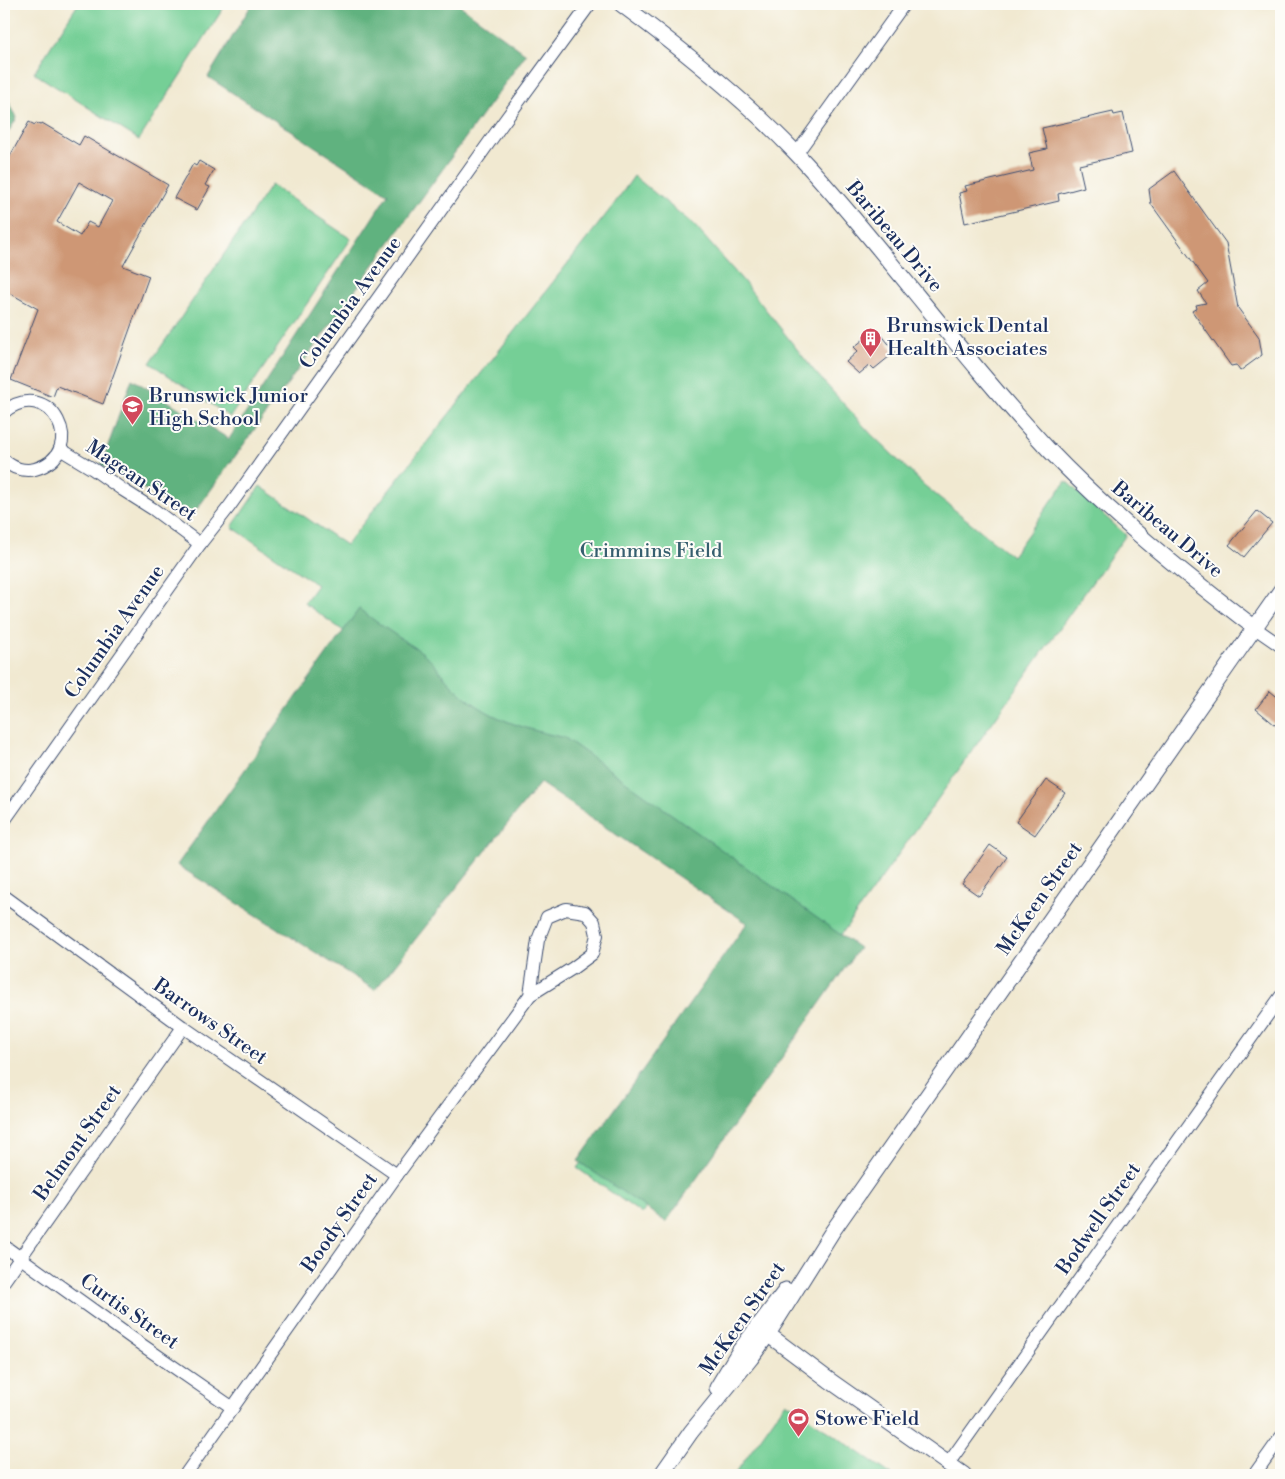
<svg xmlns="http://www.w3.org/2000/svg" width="1285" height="1479" font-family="'Libre Bodoni',serif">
  <rect width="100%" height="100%" fill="#fdfcf7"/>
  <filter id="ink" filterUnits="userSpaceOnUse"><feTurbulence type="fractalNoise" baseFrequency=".02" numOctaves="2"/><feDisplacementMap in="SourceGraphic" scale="10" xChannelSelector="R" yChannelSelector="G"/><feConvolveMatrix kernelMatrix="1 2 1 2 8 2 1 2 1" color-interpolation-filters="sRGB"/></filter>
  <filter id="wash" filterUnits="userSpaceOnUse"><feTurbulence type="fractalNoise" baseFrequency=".0096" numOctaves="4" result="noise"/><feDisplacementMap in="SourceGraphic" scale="20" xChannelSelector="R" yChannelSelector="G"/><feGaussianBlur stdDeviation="1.12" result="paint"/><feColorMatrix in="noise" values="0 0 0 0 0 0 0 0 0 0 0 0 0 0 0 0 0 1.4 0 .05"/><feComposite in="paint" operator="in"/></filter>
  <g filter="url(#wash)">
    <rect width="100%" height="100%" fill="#f1e9d1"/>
    <!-- green -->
    <g fill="#75cf96" stroke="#487f7a">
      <polygon points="78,4 226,4 139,140 34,73"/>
      <polygon points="634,176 694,225 744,282 815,372 871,434 925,486 1012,556 1066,481 1126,535 642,1214 577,1168 753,920 304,603 317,585 232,527 260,486 346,545 612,207"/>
      <polygon points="271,185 351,239 230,417 150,363"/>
      <polygon points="786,1402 892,1475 734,1475"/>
    </g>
    <!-- forest -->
    <g fill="#60b27f" stroke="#3e706e">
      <polygon points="252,4 458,4 526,54 192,516 101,465 132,379 229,439 388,194 208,77"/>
      <polygon points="4,92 17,118 4,139"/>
      <path d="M359 609C371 618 382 626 394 634 403 641 414 646 423 653 435 663 443 677 454 687 487 719 522 728 565 738L859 948 666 1222 578 1161 747 923 540 783 375 990 177 865Z"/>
    </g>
    <g id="blocks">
      <!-- building -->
      <g fill="#ce9774" fill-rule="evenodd">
        <polygon points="1113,112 1114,115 1123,113 1132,153 1079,165 1084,187 1058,194 1059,201 965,223 959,193 967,191 965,186 1033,170 1029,153 1047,149 1042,128"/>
        <path d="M29 122 35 125 36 123 41 125 42 123 79 145 84 136 168 185 123 266 149 276 103 404 57 386 53 397 11 380 38 309 4 290V167ZM79 182 112 201 98 227 88 222 80 236 57 222Z"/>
        <polygon points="199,161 214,170 205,185 210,187 197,210 174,198 193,164 196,166"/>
        <polygon points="1174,171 1226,243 1238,308 1259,337 1262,355 1240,371 1236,365 1231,366 1192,311 1197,308 1196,305 1206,303 1198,291 1208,283 1151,204 1149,189"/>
        <polygon points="877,329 895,352 874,369 870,365 859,374 846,362 858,351 854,347"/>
        <polygon points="1257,511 1272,523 1244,557 1229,545"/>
        <polygon points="1270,691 1281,700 1281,730 1256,709"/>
        <polygon points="1046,780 1065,793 1035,835 1016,822"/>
        <polygon points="990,845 1007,857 979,896 962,884"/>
      </g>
    </g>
  </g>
  <g filter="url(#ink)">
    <use href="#blocks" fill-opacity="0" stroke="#3b4b6f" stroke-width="1"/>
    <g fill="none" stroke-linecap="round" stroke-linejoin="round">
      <defs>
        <g id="minor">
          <polyline points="797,153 904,4"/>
          <path d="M4 412C50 374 91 453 35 469 24 472 12 468 4 460"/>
          <polyline points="60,449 93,469 123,490 153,509 200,544"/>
          <polyline points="1255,628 1281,646"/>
          <polyline points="4,821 200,544 229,507 503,123 590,4"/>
          <polyline points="4,896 183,1027 397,1175"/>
          <polyline points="4,1246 132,1338 233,1408"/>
          <polyline points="4,1281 183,1027"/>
          <polyline points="948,1464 1281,996"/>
          <polyline points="185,1475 397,1175 530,995 573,968 592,954 597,935 594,922 585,912 566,909 547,917 538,940 530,995"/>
          <polyline points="1254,1475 1281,1437"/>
        </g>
        <g id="tertiary">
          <path d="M621 4C682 49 742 97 795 152 818 176 839 201 860 226 922 300 982 378 1048 449 1111 515 1182 572 1255 628"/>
          <polyline points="757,1326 829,1380 964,1475"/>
          <polyline points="717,1388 740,1350 786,1290"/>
          <polyline points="661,1475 691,1432 751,1358 768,1334 832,1232 1281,590"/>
        </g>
      </defs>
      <!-- minor casing -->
      <use href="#minor" stroke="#3b4b6f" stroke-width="14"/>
      <!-- tertiary casing -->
      <use href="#tertiary" stroke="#3b4b6f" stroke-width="17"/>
      <!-- minor -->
      <use href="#minor" stroke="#fff" stroke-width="12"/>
      <!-- tertiary -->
      <use href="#tertiary" stroke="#fff" stroke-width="15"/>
    </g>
  </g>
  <!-- icons -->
  <defs>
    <symbol id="building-pin" viewBox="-11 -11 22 30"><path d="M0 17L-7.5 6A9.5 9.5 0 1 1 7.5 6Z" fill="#d1495b" stroke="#fdfcf7"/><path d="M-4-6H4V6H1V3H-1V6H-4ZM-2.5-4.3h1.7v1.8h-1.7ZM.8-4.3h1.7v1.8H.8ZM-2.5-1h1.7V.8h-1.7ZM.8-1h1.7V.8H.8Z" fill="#fff"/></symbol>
    <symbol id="school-pin" viewBox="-11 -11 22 30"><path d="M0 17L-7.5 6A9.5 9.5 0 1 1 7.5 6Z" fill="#d1495b" stroke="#fdfcf7"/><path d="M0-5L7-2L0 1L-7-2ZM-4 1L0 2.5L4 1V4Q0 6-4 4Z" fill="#fff"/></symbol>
    <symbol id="stadium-pin" viewBox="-11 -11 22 30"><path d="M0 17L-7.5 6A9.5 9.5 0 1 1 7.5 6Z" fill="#d1495b" stroke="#fdfcf7"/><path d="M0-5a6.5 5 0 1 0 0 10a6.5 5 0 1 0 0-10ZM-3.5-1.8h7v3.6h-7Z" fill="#fff"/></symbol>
  </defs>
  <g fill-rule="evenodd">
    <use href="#building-pin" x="858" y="326" width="25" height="34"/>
    <use href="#school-pin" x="120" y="394" width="25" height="34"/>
    <use href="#stadium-pin" x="786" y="1406" width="25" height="34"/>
  </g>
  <g text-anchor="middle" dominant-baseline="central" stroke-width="4" stroke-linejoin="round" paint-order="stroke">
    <!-- street labels -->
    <g font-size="20" fill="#1b2f5e" stroke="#fdfcf7">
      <text transform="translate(894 237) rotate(50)">Baribeau Drive</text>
      <text transform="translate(351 303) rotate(-54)">Columbia Avenue</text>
      <text transform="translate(141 481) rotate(34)">Magean Street</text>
      <text transform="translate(1167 530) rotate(40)">Baribeau Drive</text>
      <text transform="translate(115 632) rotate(-55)">Columbia Avenue</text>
      <text transform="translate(1040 899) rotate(-55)">McKeen Street</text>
      <text transform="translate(210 1022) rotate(35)">Barrows Street</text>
      <text transform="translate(78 1143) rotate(-55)">Belmont Street</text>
      <text transform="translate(1099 1219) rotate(-55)">Bodwell Street</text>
      <text transform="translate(340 1223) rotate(-55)">Boody Street</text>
      <text transform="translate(129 1312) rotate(35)">Curtis Street</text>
      <text transform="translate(743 1319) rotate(-55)">McKeen Street</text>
    </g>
    <!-- poi labels -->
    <g font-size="20" fill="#1b2f5e" stroke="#fdfcf7" text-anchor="start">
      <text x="887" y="326">Brunswick Dental<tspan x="887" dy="23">Health Associates</tspan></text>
      <text x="149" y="396">Brunswick Junior<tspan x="149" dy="23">High School</tspan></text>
      <text x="815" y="1419">Stowe Field</text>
    </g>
    <!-- park labels -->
    <g font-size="20" fill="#365f6f" stroke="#fdfcf7">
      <text x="651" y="551">Crimmins Field</text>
    </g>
  </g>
  <!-- margin -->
  <rect width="1285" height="1479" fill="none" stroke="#fdfcf7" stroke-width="20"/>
</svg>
